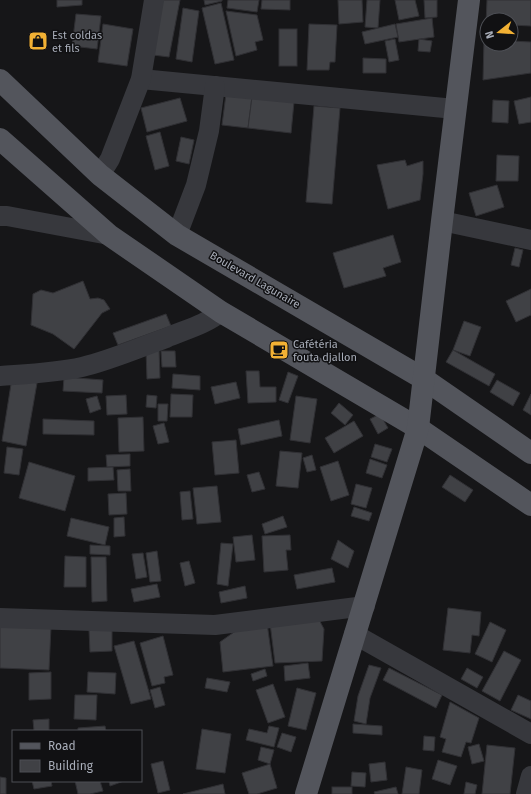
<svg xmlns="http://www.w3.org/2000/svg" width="531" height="794" font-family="'Fira Sans',sans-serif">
  <rect width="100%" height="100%" fill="#161618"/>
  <!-- building -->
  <g fill="#404145" stroke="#303034">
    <polygon points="57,0 82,0 82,5 57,7"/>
    <polygon points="163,0 180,0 169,57 153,55"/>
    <polygon points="204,0 222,0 222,1 205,5"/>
    <polygon points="228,0 259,0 257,12 227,8"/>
    <polygon points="262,0 290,0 290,10 261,9"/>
    <polygon points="338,0 362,0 363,22 339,24"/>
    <polygon points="367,0 380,0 378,28 365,27"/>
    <polygon points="395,0 415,0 419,16 399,20"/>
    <polygon points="424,0 437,0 437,17 425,18"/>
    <polygon points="487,0 531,0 531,26 511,25 511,20 487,20 487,24 486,24"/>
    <polygon points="221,3 234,60 215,64 202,8"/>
    <polygon points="183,8 199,11 192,62 176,59"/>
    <polygon points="226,11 257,15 263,40 255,42 257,50 236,56"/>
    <polygon points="76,14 101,16 97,49 72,46"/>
    <polygon points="432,18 434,37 399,42 396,24"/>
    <polygon points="103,24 133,29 127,66 98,62"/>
    <polygon points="309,24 337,25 335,62 330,62 329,70 307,70"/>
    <polygon points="395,24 398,37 365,44 362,32"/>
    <rect x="279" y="29" width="18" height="37"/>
    <polygon points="395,39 399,60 389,62 385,41"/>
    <polygon points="419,39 432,41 430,52 418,51"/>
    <polygon points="484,40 487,40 487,44 511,44 511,41 531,42 531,73 483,80"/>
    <polygon points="363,58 386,59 386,73 363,73"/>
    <polygon points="226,94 252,97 248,128 222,125"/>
    <polygon points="252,97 294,102 291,133 248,128"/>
    <polygon points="531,97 531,122 519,124 514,101"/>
    <polygon points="180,98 187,121 147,132 141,108"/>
    <polygon points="493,100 509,101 508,123 492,122"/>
    <polygon points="314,106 340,108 332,204 306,202"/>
    <polygon points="160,132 169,166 155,170 146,136"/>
    <polygon points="181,137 194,140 189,164 176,161"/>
    <polygon points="497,155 519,156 518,181 496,181"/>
    <polygon points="405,160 407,166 423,161 423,174 420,200 388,209 377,165"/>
    <polygon points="497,185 504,207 476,216 469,193"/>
    <polygon points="393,235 401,262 383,268 386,276 344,288 333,253"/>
    <polygon points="515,248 523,250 519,267 511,265"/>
    <polygon points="83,281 90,299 98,298 104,300 110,309 102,313 74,349 53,334 31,325 33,294 41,290 53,293"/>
    <polygon points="531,289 531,315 516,322 506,301"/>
    <polygon points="166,314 171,326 118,345 113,333"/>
    <polygon points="464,321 481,327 470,356 453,350"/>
    <polygon points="159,349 160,378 147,379 146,350"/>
    <polygon points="453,350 495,374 489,386 446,362"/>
    <polygon points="161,351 175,351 176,367 162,367"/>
    <polygon points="246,371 259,371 260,387 276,387 276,402 248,403"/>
    <polygon points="288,372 298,376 288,403 279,400"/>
    <polygon points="173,374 200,376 200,390 172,388"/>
    <polygon points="64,377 103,380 102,393 63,391"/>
    <polygon points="12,378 37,383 26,446 2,441"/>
    <polygon points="497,380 520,393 513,406 490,392"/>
    <polygon points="236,382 240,398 215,404 211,387"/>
    <polygon points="171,394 193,395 192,417 170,417"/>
    <polygon points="531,394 531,415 523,410"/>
    <polygon points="126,395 127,414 107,415 106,396"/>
    <polygon points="147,395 157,396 156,408 146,407"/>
    <polygon points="97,396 101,409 90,413 86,399"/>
    <polygon points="296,396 317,399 310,443 290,440"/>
    <polygon points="339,403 353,415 345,425 331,413"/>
    <polygon points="158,404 168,404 167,421 158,421"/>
    <polygon points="380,414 388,428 378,434 370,419"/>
    <polygon points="143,417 144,451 119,452 118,418"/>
    <polygon points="43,419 94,421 94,435 43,434"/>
    <polygon points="279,420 282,436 241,445 238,429"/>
    <polygon points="354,421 363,436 334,453 325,438"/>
    <polygon points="164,423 169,442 158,444 153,426"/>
    <polygon points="236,440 239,473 215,475 212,442"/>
    <polygon points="375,444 392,449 387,462 371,457"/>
    <polygon points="7,447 23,449 19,475 4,473"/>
    <polygon points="280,451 302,453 298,488 276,486"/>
    <polygon points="130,454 130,466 107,467 106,455"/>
    <polygon points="312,455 316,470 307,472 303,458"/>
    <polygon points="370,459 387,465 382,478 366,473"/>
    <polygon points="338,461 349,495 331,501 320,467"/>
    <polygon points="29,462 75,476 65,511 19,498"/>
    <polygon points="113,467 114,480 88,481 88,468"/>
    <polygon points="130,469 131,491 118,491 117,470"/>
    <polygon points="259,472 265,489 252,492 247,475"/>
    <polygon points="450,475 473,490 465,502 442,487"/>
    <polygon points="356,484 372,488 366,508 351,504"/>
    <polygon points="217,486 221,522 197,524 193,488"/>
    <polygon points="190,491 193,519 182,520 180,492"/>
    <polygon points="126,493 127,514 109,515 108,494"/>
    <polygon points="354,507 372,513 369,521 351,516"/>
    <polygon points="283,516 287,527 265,534 262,524"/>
    <polygon points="124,517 125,536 114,537 114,518"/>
    <polygon points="71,518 109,527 105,545 67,536"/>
    <polygon points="252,535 255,560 236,562 233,537"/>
    <polygon points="290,535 291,550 286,550 288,570 264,572 262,536"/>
    <polygon points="338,540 354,551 348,568 331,559"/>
    <polygon points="221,543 233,544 228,586 217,584"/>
    <polygon points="90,545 110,546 110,555 90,554"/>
    <polygon points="157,551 161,581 150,582 146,553"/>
    <polygon points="143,553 147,577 136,579 132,554"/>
    <polygon points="65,556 86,557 86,587 64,587"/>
    <polygon points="91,557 106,557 107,601 92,602"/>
    <polygon points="189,561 195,583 185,586 180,563"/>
    <polygon points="332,568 335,582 297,589 294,575"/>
    <polygon points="157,584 160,597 134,602 131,589"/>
    <polygon points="245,586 247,598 221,603 219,592"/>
    <polygon points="448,608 481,612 479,636 472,635 470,653 443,650"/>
    <polygon points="317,616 324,629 322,661 275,663 270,623"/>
    <polygon points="490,622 506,630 492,662 475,654"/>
    <polygon points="267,623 273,666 223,672 220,642 237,630"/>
    <polygon points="0,625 51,627 49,670 0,668"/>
    <polygon points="112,629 112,651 90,652 89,630"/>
    <polygon points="163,636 173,675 164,677 165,683 152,686 140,643"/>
    <polygon points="134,641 151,699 131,704 114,646"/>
    <polygon points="504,651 521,660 500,701 482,691"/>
    <polygon points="308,663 310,678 285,681 284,666"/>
    <polygon points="369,665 381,668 370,698 366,724 354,721 358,696"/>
    <polygon points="389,668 442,695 436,708 383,680"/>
    <polygon points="467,668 483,677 477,688 461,679"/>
    <polygon points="265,669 267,676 253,681 251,674"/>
    <polygon points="51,672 51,699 29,700 29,673"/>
    <polygon points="88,672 116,673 115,694 87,692"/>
    <polygon points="207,678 230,682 227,692 205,688"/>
    <polygon points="273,684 285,717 268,723 256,690"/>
    <polygon points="160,687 165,705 155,708 150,690"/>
    <polygon points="297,688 316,693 306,730 288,726"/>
    <polygon points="75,695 97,695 96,720 74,719"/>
    <polygon points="518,695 531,701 531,719 511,710"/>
    <polygon points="450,702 479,718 471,743 466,742 461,757 442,752 446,739 440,737"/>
    <polygon points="49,719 49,731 34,731 33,720"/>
    <polygon points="353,724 382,726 382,735 353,733"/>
    <polygon points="105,726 106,731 78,731 78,728"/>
    <polygon points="269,726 279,728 274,747 246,740 249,729 267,733"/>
    <polygon points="202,729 231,734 225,773 196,769"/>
    <polygon points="282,733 296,737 291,752 277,747"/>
    <polygon points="424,736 435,737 434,751 423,750"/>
    <polygon points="479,744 484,761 472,764 468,747"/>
    <polygon points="487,745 515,748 510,794 482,794"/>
    <polygon points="261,747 274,750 270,764 258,760"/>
    <polygon points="438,760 457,766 450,785 432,779"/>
    <polygon points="163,761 170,790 158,793 151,764"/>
    <polygon points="385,762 387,780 371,782 369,764"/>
    <polygon points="270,764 277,788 257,794 249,794 242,773"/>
    <polygon points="406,767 422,770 419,794 402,794"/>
    <polygon points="352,772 366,773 365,787 351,786"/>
    <polygon points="0,777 6,778 6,794 0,794"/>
    <polygon points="32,781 51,781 52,786 34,789"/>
    <polygon points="75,781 100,781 103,791 90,794 78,794"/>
    <polygon points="109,781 124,781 110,786"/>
    <polygon points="466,782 477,785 475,794 464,794"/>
    <polygon points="223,784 225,794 183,794"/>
    <rect x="332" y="787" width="20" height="7"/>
    <polygon points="396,787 398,794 375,794 374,792"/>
  </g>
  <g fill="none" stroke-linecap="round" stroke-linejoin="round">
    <!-- minor -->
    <g stroke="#37383d" stroke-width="20">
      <polyline points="141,79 455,109"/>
      <polyline points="100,175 110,159 141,79 154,0"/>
      <polyline points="0,216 7,216 109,235"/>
      <polyline points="442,221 531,240"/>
      <polyline points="177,235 196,185 209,131 215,86"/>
      <path d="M0 376C27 374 55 373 82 367 111 360 138 348 166 338 184 330 205 325 221 312"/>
      <polyline points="0,618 215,625 365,606"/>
      <polyline points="354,634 531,734"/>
      <polyline points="526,794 531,776"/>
    </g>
    <!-- major -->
    <g stroke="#53555c" stroke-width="22">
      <polyline points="0,80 100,175 177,235 424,379 531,453"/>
      <polyline points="0,139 109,235 221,312 418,428 531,505"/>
      <polyline points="306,794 418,428 442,221 469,0"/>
    </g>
  </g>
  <!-- icons -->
  <defs>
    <symbol id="shop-square" viewBox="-11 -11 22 22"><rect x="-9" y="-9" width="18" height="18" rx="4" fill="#f2b134" stroke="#111113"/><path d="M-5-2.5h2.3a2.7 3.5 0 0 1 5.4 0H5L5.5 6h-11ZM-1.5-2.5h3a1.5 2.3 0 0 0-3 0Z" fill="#111"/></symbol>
    <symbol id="cafe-square" viewBox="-11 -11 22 22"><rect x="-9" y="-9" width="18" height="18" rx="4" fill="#f2b134" stroke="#111113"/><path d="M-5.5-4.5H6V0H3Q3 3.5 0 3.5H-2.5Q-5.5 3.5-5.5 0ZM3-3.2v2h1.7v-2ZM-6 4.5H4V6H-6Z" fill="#111"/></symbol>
  </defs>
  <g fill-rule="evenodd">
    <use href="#shop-square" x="27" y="30" width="22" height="22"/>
    <use href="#cafe-square" x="268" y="339" width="22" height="22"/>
  </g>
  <g text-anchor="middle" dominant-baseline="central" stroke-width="3" stroke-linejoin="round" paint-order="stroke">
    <!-- poi labels -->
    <g font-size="11" fill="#a8adb8" stroke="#111113" text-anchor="start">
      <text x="52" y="35">Est coldas<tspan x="52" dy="13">et fils</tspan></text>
      <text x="293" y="344">Cafétéria<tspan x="293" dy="13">fouta djallon</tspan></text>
    </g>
    <!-- street labels -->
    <g font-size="11" fill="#a8adb8" stroke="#111113">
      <text transform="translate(255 280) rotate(30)">Boulevard Lagunaire</text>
    </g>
  </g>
  <!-- legend -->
  <rect x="12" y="730" width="130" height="52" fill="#111113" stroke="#4d4f55"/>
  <rect x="20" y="743" width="20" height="6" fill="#53555c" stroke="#4d4f55"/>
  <text x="48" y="750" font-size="12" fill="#a8adb8">Road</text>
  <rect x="20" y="760" width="20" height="12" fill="#404145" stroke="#4d4f55"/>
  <text x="48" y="770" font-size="12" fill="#a8adb8">Building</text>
  <!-- north arrow -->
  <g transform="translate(499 32) rotate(253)"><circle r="19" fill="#111113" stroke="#4d4f55"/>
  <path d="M0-3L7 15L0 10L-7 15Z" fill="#f2b134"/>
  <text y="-6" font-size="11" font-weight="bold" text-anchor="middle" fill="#a8adb8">N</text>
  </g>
</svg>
